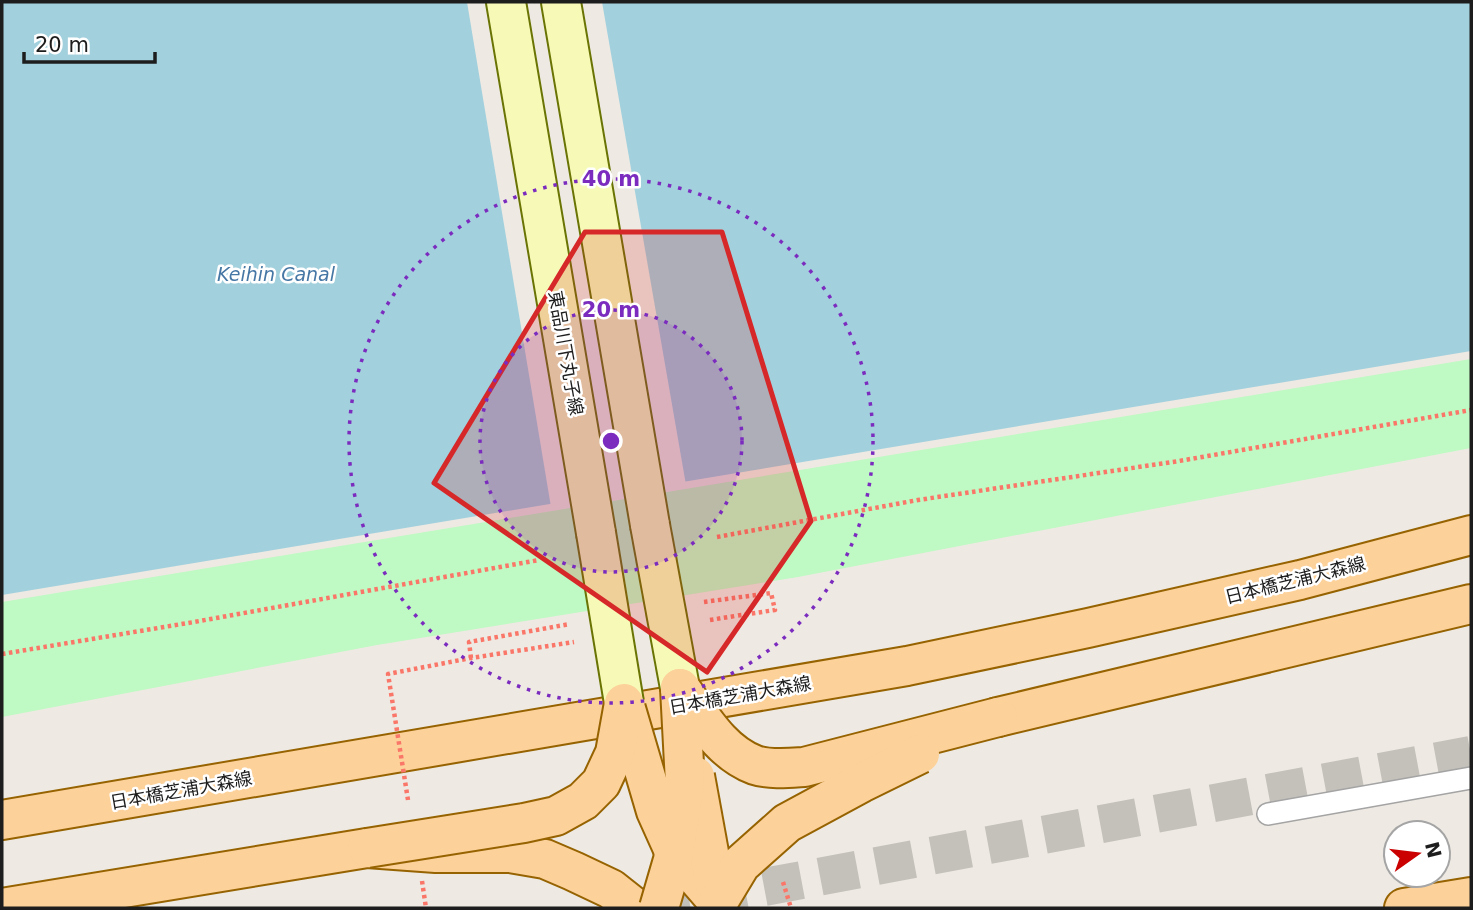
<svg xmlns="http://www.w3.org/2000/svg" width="1473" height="910" font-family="'DejaVu Sans','Noto Sans JP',sans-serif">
  <rect width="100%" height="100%" fill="#eeeae3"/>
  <!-- park -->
  <polygon fill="#bff9c3" points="1471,359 1471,448 798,577 377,645 2,717 2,602"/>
  <!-- water -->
  <polygon fill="#a3d0dd" points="2,2 1471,2 1471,351 2,595"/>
  <!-- pier -->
  <polygon fill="#eeeae3" points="467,2 602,2 686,485 551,507"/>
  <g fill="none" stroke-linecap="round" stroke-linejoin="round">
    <!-- motorway-tunnel -->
    <polyline stroke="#c4c1bb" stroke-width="38" stroke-dasharray="38 19" stroke-linecap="butt" points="652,908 1471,755"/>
    <defs>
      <polyline id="service" points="1268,814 1471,778"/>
      <g id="secondary">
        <polyline points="506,2 596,533"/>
        <polyline points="561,2 650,525"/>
      </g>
      <g id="primary">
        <polyline points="998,717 1471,604"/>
        <polyline points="2,820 907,666 1088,628 1300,580 1471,535"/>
        <polyline points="2,908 367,848 436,853 510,853 545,859 573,871 611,889 635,908"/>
        <polyline points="1404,908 1471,897"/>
      </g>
    </defs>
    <!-- service casing -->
    <use href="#service" stroke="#a4a4a4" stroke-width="24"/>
    <!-- secondary casing -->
    <use href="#secondary" stroke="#697404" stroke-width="42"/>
    <!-- primary casing -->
    <use href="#primary" stroke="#966300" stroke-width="42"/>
    <!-- path -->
    <g stroke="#fa7668" stroke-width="4.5" stroke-dasharray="3.5 3.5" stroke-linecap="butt">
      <polyline points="717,537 918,500 1179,461 1471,410"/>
      <polyline points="704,602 771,593 775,610 735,616"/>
      <polyline points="2,654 194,622 539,560"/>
      <polyline points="471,658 469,642 570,624"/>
    </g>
    <!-- service -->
    <use href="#service" stroke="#fff" stroke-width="21"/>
    <!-- secondary -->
    <use href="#secondary" stroke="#f7fab6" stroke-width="38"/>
    <!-- primary -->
    <use href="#primary" stroke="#fcd19a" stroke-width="38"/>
    <defs>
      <g id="secondary-bridge">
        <polyline points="650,525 680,688"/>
        <polyline points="596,533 624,703"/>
      </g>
      <g id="primary-bridge">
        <path d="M680 688C701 716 720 752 755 765 770 770 789 768 804 767L998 717"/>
        <polyline points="626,709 656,811 674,851 718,902"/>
        <polyline points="695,776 718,902"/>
        <polyline points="367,848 524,823 556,816 583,801 601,783 615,753 624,703"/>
        <polyline points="718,902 741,864 787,823 861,783 920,754"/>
        <polyline points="659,908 673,860 685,783 680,688"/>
      </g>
    </defs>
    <!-- secondary-bridge casing -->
    <use href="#secondary-bridge" stroke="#697404" stroke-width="42" stroke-linecap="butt"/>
    <!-- primary-bridge casing -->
    <use href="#primary-bridge" stroke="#966300" stroke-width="42" stroke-linecap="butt"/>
    <!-- path-bridge -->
    <g stroke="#fa7668" stroke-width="4.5" stroke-dasharray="3.5 3.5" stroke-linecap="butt">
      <polyline points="710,620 735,616"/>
      <polyline points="408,800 388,674 471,658 574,642"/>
      <polyline points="422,881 426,908"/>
      <polyline points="783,882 791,908"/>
    </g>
    <!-- secondary-bridge -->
    <use href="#secondary-bridge" stroke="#f7fab6" stroke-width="38"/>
    <!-- primary-bridge -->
    <use href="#primary-bridge" stroke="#fcd19a" stroke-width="38"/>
  </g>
  <!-- marked area -->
  <path fill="#d62828" fill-opacity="0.2" stroke="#d62828" stroke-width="5" stroke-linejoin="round" d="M585 232H722L811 521 707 672 434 483Z"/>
  <!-- distance rings -->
  <circle cx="611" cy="441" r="131" fill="#7b2cbf" fill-opacity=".12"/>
  <g fill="none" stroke="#7b2cbf" stroke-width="3.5" stroke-dasharray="3.5 7">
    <circle cx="611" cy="441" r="131"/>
    <circle cx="611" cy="441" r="262"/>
  </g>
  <g text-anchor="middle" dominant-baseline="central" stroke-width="5" stroke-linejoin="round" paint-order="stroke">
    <!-- street labels -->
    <g font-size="18" fill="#1d1d1d" stroke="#fff">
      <text transform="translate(566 353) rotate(80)">東品川下丸子線</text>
      <text transform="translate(1295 580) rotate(-14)">日本橋芝浦大森線</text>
      <text transform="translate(740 695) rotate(-10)">日本橋芝浦大森線</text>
      <text transform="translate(181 790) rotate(-10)">日本橋芝浦大森線</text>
    </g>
    <!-- water labels -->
    <g font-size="19" font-style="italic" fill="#4677a5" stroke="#fff">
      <text x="276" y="274">Keihin Canal</text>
    </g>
  </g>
  <circle cx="611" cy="441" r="10" fill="#7b2cbf" stroke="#fff" stroke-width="3.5"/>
  <g font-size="21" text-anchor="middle" font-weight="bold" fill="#7b2cbf" stroke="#fff" stroke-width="5" stroke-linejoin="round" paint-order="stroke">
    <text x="611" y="186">40 m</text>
    <text x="611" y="317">20 m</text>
  </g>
  <!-- border -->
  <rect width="1473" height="910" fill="none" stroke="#1d1d1d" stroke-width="7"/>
  <!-- north arrow -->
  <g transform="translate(1417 854) rotate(76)"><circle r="33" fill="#ffffff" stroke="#a5a5a5" stroke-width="2"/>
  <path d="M0-5L12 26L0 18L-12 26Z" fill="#ca0001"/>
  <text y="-10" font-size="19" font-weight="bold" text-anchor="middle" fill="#1d1d1d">N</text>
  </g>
  <!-- scale -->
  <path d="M24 52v10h131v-10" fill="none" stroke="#1d1d1d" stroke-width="3.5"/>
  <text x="35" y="52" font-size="21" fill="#1d1d1d" stroke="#ffffff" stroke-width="5" paint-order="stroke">20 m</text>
</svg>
